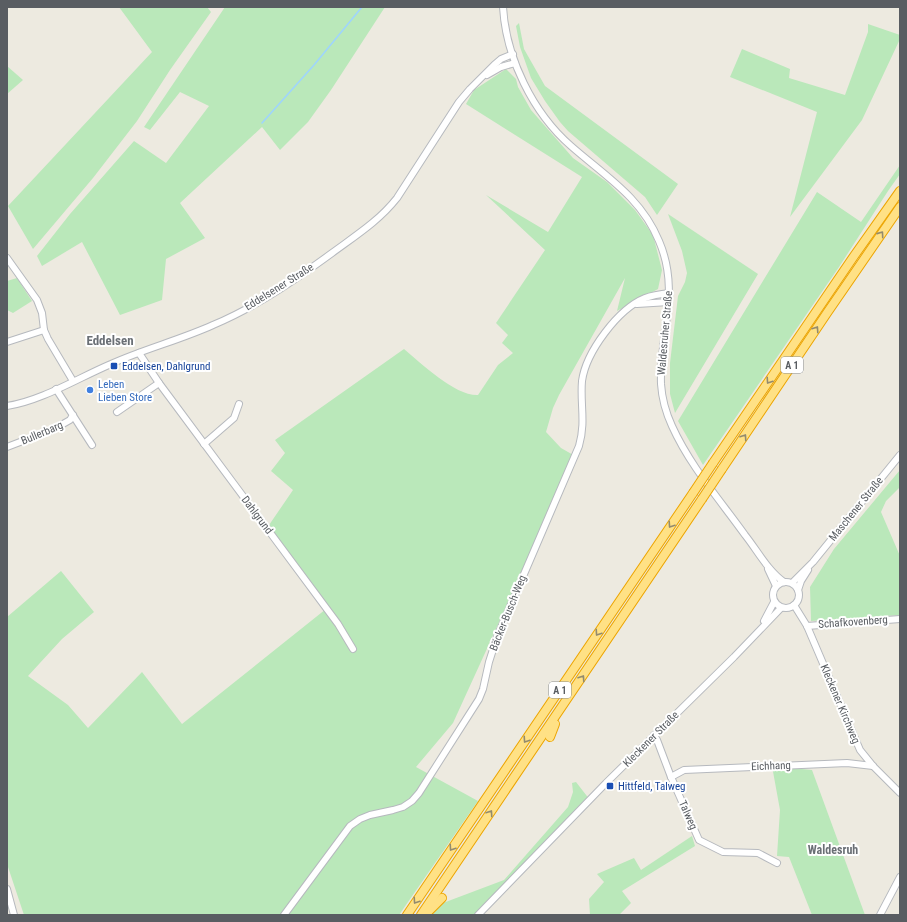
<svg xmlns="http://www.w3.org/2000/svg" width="907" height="922" font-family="'Roboto Condensed',sans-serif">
  <rect width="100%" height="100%" fill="#edeae0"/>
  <!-- green -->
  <g fill="#bae8ba">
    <polygon points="119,7 207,7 211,12 170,70 137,121 93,178 33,249 8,206 152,52"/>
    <polygon points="225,7 385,7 331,90 308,122 280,150 262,127 180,203 205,238 166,259 162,300 120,315 82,242 42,266 37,256 70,214 134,141 166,163 209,106 180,92 150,130 144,127"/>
    <polygon points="519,23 524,49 545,86 678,184 657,215 645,197 568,131 560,122 545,101 531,78 520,47 516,26"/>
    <polygon points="868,24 900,35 900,39 862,120 790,217 817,112 730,77 742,49 790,69 789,78 845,95 868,32"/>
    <polygon points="7,66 23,80 7,94"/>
    <path d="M506 69 516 79 518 87 531 110 573 158 607 182 635 210 653 235 662 270 658 289 617 311 625 278 559 395 553 408 546 432 561 448 575 456 453 723 416 767 478 801 399 915H24L7 864V617L61 571 94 612 62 639 28 676 68 705 88 728 142 672 182 724 326 609 267 528 293 490 271 471 285 453 275 440 404 349C422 364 455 396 478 395L498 365 513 353 502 343 508 335 496 323 545 250 486 195 548 232 582 177 466 104 474 90Z"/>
    <polygon points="900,165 900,174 888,191 839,267 703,465 678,421 817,192 861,222"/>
    <polygon points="668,214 758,274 675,413 670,394 670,363 678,296 685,282 687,273 682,251"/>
    <polygon points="17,278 32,301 13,313 7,310 7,281"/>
    <polygon points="900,470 900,487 886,501 881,512 900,556 900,615 811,621 810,587 834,549"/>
    <polygon points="772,766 812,770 865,915 812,915 789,857 777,856 780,810"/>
    <polygon points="576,782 590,800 478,915 432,915 443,903 504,880 568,807 573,792 572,783"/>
    <polygon points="692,836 695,846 622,891 631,903 619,915 590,915 589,899 604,882 597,874 634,858 641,870"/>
  </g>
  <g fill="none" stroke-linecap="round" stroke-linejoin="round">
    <!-- stream -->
    <polyline stroke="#9ed4ff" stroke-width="1.5" points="262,123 314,65 362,7"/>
    <defs>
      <g id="minor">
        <path d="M503 7C506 58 533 113 571 146 605 176 641 197 659 241 681 292 659 333 661 384 662 399 666 413 672 426 690 466 720 500 745 535 757 550 768 571 784 582"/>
        <polyline points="487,75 501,67 515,63"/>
        <polyline points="7,258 37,300 42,313 44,330 48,339 73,381"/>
        <polyline points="637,304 669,302"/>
        <polyline points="7,342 44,330"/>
        <polyline points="139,353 159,383 338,624 353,649"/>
        <polyline points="56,389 92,445"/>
        <path d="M7 406C41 401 78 378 111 364 144 349 180 340 213 325 256 307 295 280 332 253 355 236 379 221 397 198L459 102 470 89 494 65 501 59 513 54"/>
        <polyline points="117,412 159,383"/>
        <polyline points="204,444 234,418 239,404"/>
        <polyline points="7,447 54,429 70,420 73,415"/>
        <polyline points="768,569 776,586"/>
        <circle cx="786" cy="595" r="13"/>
        <polyline points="792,583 813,562 900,455"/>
        <polyline points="798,590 801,581 808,570"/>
        <polyline points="794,605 807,626 860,750 873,766 900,793"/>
        <polyline points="764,621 774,602"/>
        <polyline points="807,626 900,619"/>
        <polyline points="654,735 657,740 671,777 699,840 723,852 758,853 777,863"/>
        <polyline points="671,777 684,770 847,763 873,766"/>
        <polyline points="7,889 14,915"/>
        <path d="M284 915 350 826 360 819 370 815 393 810 403 807 412 801 419 793 479 699 483 689 489 662 497 637 579 446C586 422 580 404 582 381 586 352 618 309 645 298 653 295 661 294 670 293"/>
        <polyline points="478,915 606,783 734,657 781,608"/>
        <polyline points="880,915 900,877"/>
      </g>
      <g id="highway">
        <polyline points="713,463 854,256 900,191"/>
        <polyline points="722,469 827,313 900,207"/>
        <polyline points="550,737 555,724"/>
        <polyline points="427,913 442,898"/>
        <polyline points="407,915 693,493"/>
        <polyline points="421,915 702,499"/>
      </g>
    </defs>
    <!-- minor casing -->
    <use href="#minor" stroke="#b6b9be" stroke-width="8"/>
    <!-- highway casing -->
    <use href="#highway" stroke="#eda500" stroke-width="10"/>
    <!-- minor -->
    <use href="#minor" stroke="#fff" stroke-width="6"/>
    <!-- highway -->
    <use href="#highway" stroke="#ffe185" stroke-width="8"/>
    <defs>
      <g id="highway-bridge">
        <polyline points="693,493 713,463"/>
        <polyline points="702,499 722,469"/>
      </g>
    </defs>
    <!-- highway-bridge casing -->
    <use href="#highway-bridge" stroke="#eda500" stroke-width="10" stroke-linecap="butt"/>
    <!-- highway-bridge -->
    <use href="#highway-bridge" stroke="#ffe185" stroke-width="8"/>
  </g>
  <!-- one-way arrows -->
  <defs><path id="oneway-chevron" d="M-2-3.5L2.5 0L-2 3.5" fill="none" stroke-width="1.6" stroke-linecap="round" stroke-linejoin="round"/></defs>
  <g stroke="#938b6e">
    <use href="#oneway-chevron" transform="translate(881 234) rotate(-55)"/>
    <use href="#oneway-chevron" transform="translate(816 329) rotate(-56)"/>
    <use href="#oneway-chevron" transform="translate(769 381) rotate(124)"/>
    <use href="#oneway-chevron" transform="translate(744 437) rotate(-56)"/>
    <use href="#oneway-chevron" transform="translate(671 525) rotate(124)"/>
    <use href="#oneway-chevron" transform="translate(598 633) rotate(124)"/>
    <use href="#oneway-chevron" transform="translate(582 678) rotate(-56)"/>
    <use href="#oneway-chevron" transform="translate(526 740) rotate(124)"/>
    <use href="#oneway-chevron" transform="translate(490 813) rotate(-56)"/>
    <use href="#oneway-chevron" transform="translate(452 848) rotate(124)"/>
    <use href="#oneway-chevron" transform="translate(416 901) rotate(124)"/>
  </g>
  <!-- markers -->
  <g fill="#1a4fb4" stroke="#fff" stroke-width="1.5">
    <rect x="110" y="362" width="8" height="8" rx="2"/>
    <rect x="606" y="782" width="8" height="8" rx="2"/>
  </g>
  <circle fill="#3f7fe0" stroke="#fff" stroke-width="1.5" cx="90" cy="390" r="4"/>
  <g text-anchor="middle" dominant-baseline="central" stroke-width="4" stroke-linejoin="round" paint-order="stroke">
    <!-- shield labels -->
    <g fill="#fff" stroke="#8b8e91" stroke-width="1">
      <rect x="781" y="357" width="22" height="16" rx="3"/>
      <rect x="549" y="682" width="22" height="16" rx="3"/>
    </g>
    <g font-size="10" font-weight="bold" fill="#595d62">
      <text x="792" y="365">A 1</text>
      <text x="560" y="690">A 1</text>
    </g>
    <!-- street labels -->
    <g font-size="11" fill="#595d62" stroke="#fff">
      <text transform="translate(279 287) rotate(-32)">Eddelsener Straße</text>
      <text transform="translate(665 333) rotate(-85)">Waldesruher Straße</text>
      <text transform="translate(42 433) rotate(-23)">Bullerbarg</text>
      <text transform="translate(856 509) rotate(-51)">Maschener Straße</text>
      <text transform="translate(257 515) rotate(53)">Dahlgrund</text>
      <text transform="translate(508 613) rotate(-68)">Bäcker-Busch-Weg</text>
      <text transform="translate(853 622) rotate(-4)">Schafkovenberg</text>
      <text transform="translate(840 704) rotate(67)">Kleckener Kirchweg</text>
      <text transform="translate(651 739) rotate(-45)">Kleckener Straße</text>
      <text transform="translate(771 766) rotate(-2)">Eichhang</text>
      <text transform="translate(688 815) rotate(66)">Talweg</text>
    </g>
    <!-- transit labels -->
    <g font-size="11" fill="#164399" stroke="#fff" text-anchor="start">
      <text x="122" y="366">Eddelsen, Dahlgrund</text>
      <text x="618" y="786">Hittfeld, Talweg</text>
    </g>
    <!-- shop labels -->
    <g font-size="11" fill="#366cbe" stroke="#fff" text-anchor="start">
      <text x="98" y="384">Leben<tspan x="98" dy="13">Lieben Store</tspan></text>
    </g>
    <!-- neighbourhood labels -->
    <g font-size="12" font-weight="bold" fill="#6a6f75" stroke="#fff">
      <text x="833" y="850">Waldesruh</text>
    </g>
    <!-- quarter labels -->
    <g font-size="13" font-weight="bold" fill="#6a6f75" stroke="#fff">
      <text x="110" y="340">Eddelsen</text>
    </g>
  </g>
  <!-- border -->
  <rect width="907" height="922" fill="none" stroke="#595d62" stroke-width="16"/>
</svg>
